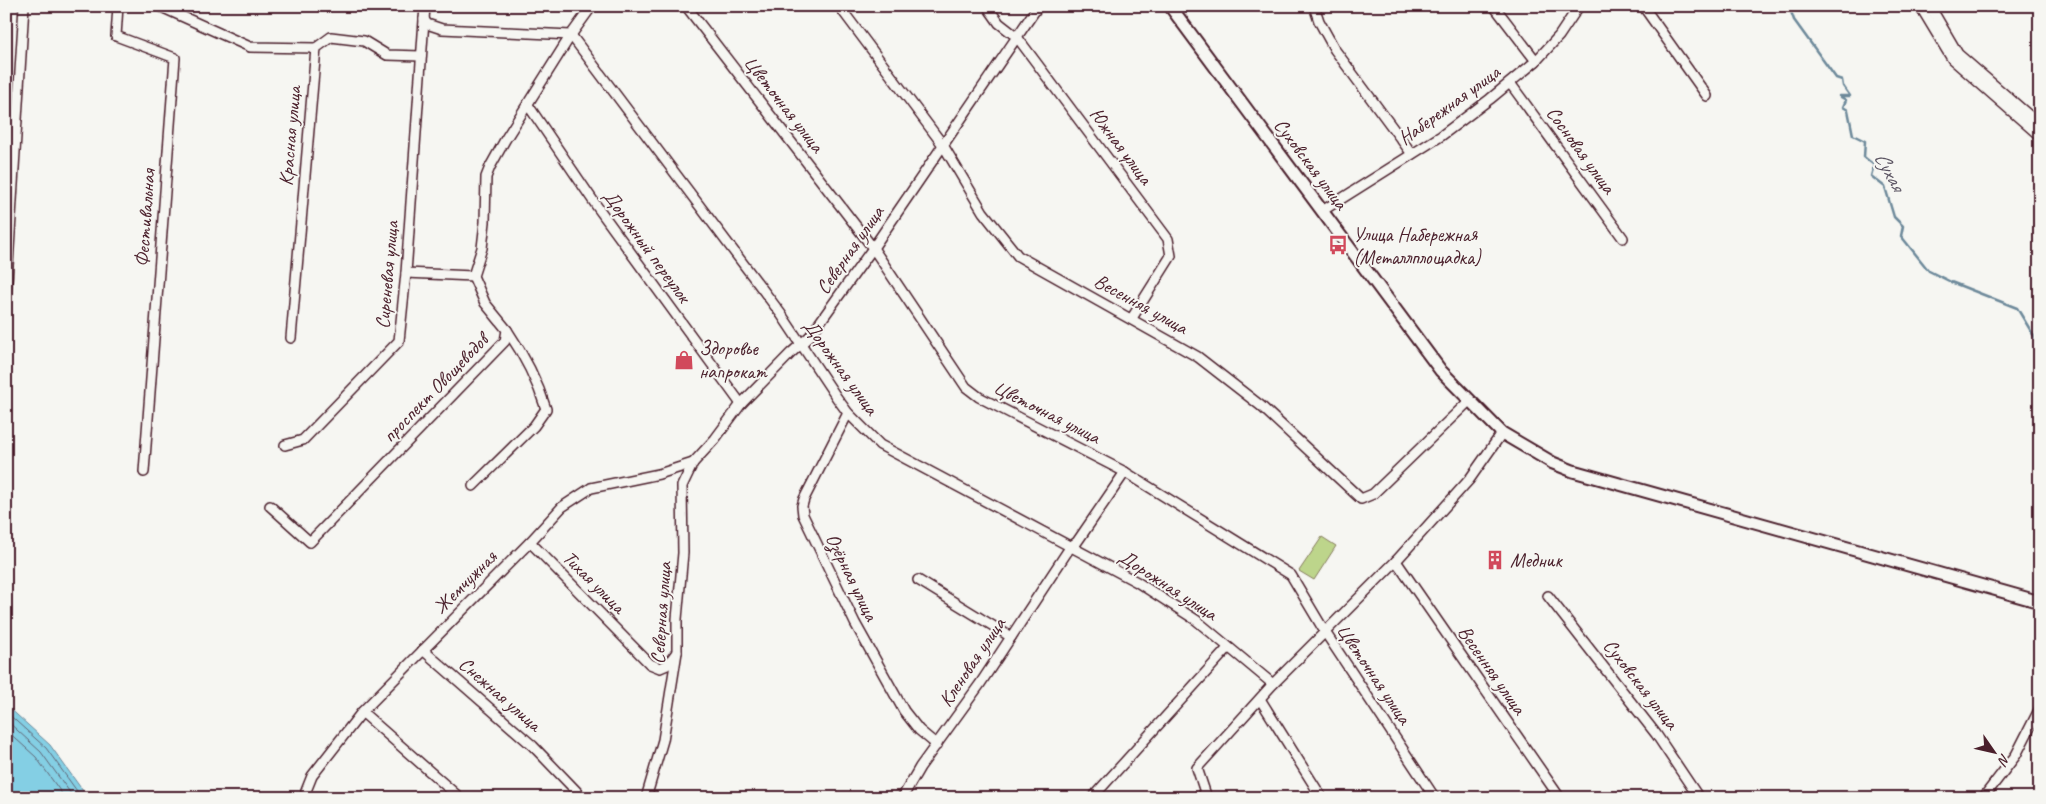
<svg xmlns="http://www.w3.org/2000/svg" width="2046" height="804" font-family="Caveat,sans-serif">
  <rect width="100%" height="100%" fill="#f6f6f2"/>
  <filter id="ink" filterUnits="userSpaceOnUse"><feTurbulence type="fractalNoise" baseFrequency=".02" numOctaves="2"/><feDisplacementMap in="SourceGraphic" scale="10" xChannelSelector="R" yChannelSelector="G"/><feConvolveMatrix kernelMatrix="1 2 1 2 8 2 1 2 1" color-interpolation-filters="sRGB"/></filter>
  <g filter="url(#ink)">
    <!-- green -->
    <polygon fill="#bdd58b" stroke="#847a5b" points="1322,537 1336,546 1314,580 1299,571"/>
    <!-- water -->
    <polygon fill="#84cfe4" stroke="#6d899a" points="6,705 50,745 88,798 6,798"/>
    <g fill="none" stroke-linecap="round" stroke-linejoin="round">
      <!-- shore -->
      <g stroke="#616575" stroke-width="1">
        <polyline points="6,712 46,748 82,798"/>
        <polyline points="6,720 41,752 74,798"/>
        <polyline points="6,730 36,757 65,798"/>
      </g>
      <!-- stream -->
      <polyline stroke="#6d899a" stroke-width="2.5" points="1789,6 1794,20 1836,78 1842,80 1843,86 1850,96 1839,96 1846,100 1843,107 1848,110 1853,135 1865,141 1864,157 1874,165 1871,176 1885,187 1894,217 1903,226 1901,236 1929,271 1951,282 2017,308 2040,346"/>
      <defs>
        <g id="minor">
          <polyline points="118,6 116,36 175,58 144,472"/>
          <polyline points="159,6 250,47 316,48"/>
          <polyline points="686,6 873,248 966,387 979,397 1125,472 1291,575 1325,632 1435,798"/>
          <polyline points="839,6 943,145 983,212 1018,256 1198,357 1261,406 1361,499 1373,494 1469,401"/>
          <polyline points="987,6 999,23 1017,37 1168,239 1171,256 1132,318"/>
          <polyline points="1314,6 1319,21 1335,50 1412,154"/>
          <polyline points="1494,6 1536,61"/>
          <polyline points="1643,6 1707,96"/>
          <polyline points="1920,6 1952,59 2040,136"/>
          <polyline points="1930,6 1958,54 2040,125"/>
          <polyline points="424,19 427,24 442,29 571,35 781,314 837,398 848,413 880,445 1137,582 1196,620 1273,684"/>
          <polyline points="1510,83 1623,238"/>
          <polyline points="528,105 596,205 741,404"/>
          <polyline points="1322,211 1441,136 1490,99 1536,61 1559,36 1579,6"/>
          <polyline points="406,273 473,276"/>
          <polyline points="6,298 24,6"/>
          <polyline points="291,338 316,48 331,37 364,41 387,55 421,56"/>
          <polyline points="848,413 804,499 802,506 803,515 855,623 904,711 919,730 937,745"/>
          <polyline points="285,445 303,440 399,341 406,273 425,6"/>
          <path d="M473 486 534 426 546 409C537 380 524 355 507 330"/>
          <polyline points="270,506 310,542 505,341 507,330 485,303 473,276 482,248 485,222 486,177 490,167 505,140 571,35 592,6"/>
          <polyline points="530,542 650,664 660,668 667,665 677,652"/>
          <polyline points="1396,561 1560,798"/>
          <polyline points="918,580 1011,637"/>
          <polyline points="1548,596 1656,734 1699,798"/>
          <polyline points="423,650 533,746 583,798"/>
          <polyline points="1260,699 1322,798"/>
          <polyline points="362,712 460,798"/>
          <polyline points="309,798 306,791 312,776 362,712 530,542 562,507 591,488 659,474 693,463"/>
          <polyline points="646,798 663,740 677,652 677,619 683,553 682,486 693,463 715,439 741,404 791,353 810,336 873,248 1038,6"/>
          <polyline points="902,798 920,767 980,684 1071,546 1077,542 1125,472"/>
          <polyline points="1092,798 1228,648"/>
          <polyline points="1207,798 1197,768 1273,684 1396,561 1469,480 1502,433"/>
          <polyline points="1983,798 2016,755 2040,708"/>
        </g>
        <polyline id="tertiary" points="1170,6 1441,371 1502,433 1553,463 1573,471 2040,602"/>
      </defs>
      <!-- minor casing -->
      <use href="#minor" stroke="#4a1f2b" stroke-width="12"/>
      <!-- tertiary casing -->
      <use href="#tertiary" stroke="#4a1f2b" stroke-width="15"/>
      <!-- minor -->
      <use href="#minor" stroke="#f6f6f2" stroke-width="9"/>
      <!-- tertiary -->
      <use href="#tertiary" stroke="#f6f6f2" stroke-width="11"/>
    </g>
  </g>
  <!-- icons -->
  <defs>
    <symbol id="bus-bare" viewBox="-9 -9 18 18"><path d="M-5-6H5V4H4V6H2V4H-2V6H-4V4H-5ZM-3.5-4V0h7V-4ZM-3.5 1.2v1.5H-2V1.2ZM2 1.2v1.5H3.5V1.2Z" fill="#d1495b" stroke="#f6f6f2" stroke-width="2.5" paint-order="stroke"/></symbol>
    <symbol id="shop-bare" viewBox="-9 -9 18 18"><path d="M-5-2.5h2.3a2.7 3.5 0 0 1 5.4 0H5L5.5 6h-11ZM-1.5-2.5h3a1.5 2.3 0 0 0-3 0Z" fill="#d1495b" stroke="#f6f6f2" stroke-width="2.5" paint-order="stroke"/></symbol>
    <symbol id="building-bare" viewBox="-9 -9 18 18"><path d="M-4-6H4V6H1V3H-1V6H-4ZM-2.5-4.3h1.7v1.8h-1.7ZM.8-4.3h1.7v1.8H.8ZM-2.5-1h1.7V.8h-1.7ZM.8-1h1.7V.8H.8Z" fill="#d1495b" stroke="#f6f6f2" stroke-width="2.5" paint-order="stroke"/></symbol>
  </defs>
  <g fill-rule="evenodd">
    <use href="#bus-bare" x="1324" y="231" width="28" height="28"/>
    <use href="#shop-bare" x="670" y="346" width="28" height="28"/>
    <use href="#building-bare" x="1481" y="546" width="28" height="28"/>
  </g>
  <g text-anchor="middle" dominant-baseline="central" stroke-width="4" stroke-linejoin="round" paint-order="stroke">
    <!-- street labels -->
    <g font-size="20" fill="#4a1f2b" stroke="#f6f6f2">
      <text transform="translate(784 104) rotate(52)">Цветочная улица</text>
      <text transform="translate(1449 105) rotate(-36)">Набережная улица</text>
      <text transform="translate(290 136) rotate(-85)">Красная улица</text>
      <text transform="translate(1121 146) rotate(53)">Южная улица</text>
      <text transform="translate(1581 150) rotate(54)">Сосновая улица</text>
      <text transform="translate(1311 164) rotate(53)">Суховская улица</text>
      <text transform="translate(145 218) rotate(-86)">Фестивальная</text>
      <text transform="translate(647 246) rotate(54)">Дорожный переулок</text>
      <text transform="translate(850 250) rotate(-55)">Северная улица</text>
      <text transform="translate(387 275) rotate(-85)">Сиреневая улица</text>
      <text transform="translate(1141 304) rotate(29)">Весенняя улица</text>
      <text transform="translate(841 367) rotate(54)">Дорожная улица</text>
      <text transform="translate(435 388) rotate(-46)">проспект Овощеводов</text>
      <text transform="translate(1047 412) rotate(27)">Цветочная улица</text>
      <text transform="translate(852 577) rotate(64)">Озёрная улица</text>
      <text transform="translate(465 582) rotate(-45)">Жемчужная</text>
      <text transform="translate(594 582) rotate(45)">Тихая улица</text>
      <text transform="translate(1168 585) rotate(33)">Дорожная улица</text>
      <text transform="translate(661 613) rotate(-86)">Северная улица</text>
      <text transform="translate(972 662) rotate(-56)">Кленовая улица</text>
      <text transform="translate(1492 670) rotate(55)">Весенняя улица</text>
      <text transform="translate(1374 674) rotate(56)">Цветочная улица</text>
      <text transform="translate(1641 684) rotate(52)">Суховская улица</text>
      <text transform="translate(500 694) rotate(41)">Снежная улица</text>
    </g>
    <!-- poi labels -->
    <g font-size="20" fill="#4a1f2b" stroke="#f6f6f2" text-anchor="start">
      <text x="1353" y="234">Улица Набережная<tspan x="1353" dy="23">(Металлплощадка)</tspan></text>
      <text x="699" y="348">Здоровье<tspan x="699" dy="23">напрокат</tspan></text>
      <text x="1510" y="560">Медник</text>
    </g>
    <!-- water labels -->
    <g font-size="21" font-style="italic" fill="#5b5462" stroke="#f6f6f2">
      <text transform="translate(1890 171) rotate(62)">Сухая</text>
    </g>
  </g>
  <!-- margin -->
  <rect width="2046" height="804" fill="none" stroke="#f6f6f2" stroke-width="25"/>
  <rect x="12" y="12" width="2021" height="779" fill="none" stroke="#4a1f2b" stroke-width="2" filter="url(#ink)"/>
  <!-- north arrow -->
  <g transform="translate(1994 752) rotate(124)" stroke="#f6f6f2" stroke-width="4" paint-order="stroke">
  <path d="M0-4L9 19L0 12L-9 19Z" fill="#4a1f2b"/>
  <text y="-8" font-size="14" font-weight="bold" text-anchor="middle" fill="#4a1f2b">N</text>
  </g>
</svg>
